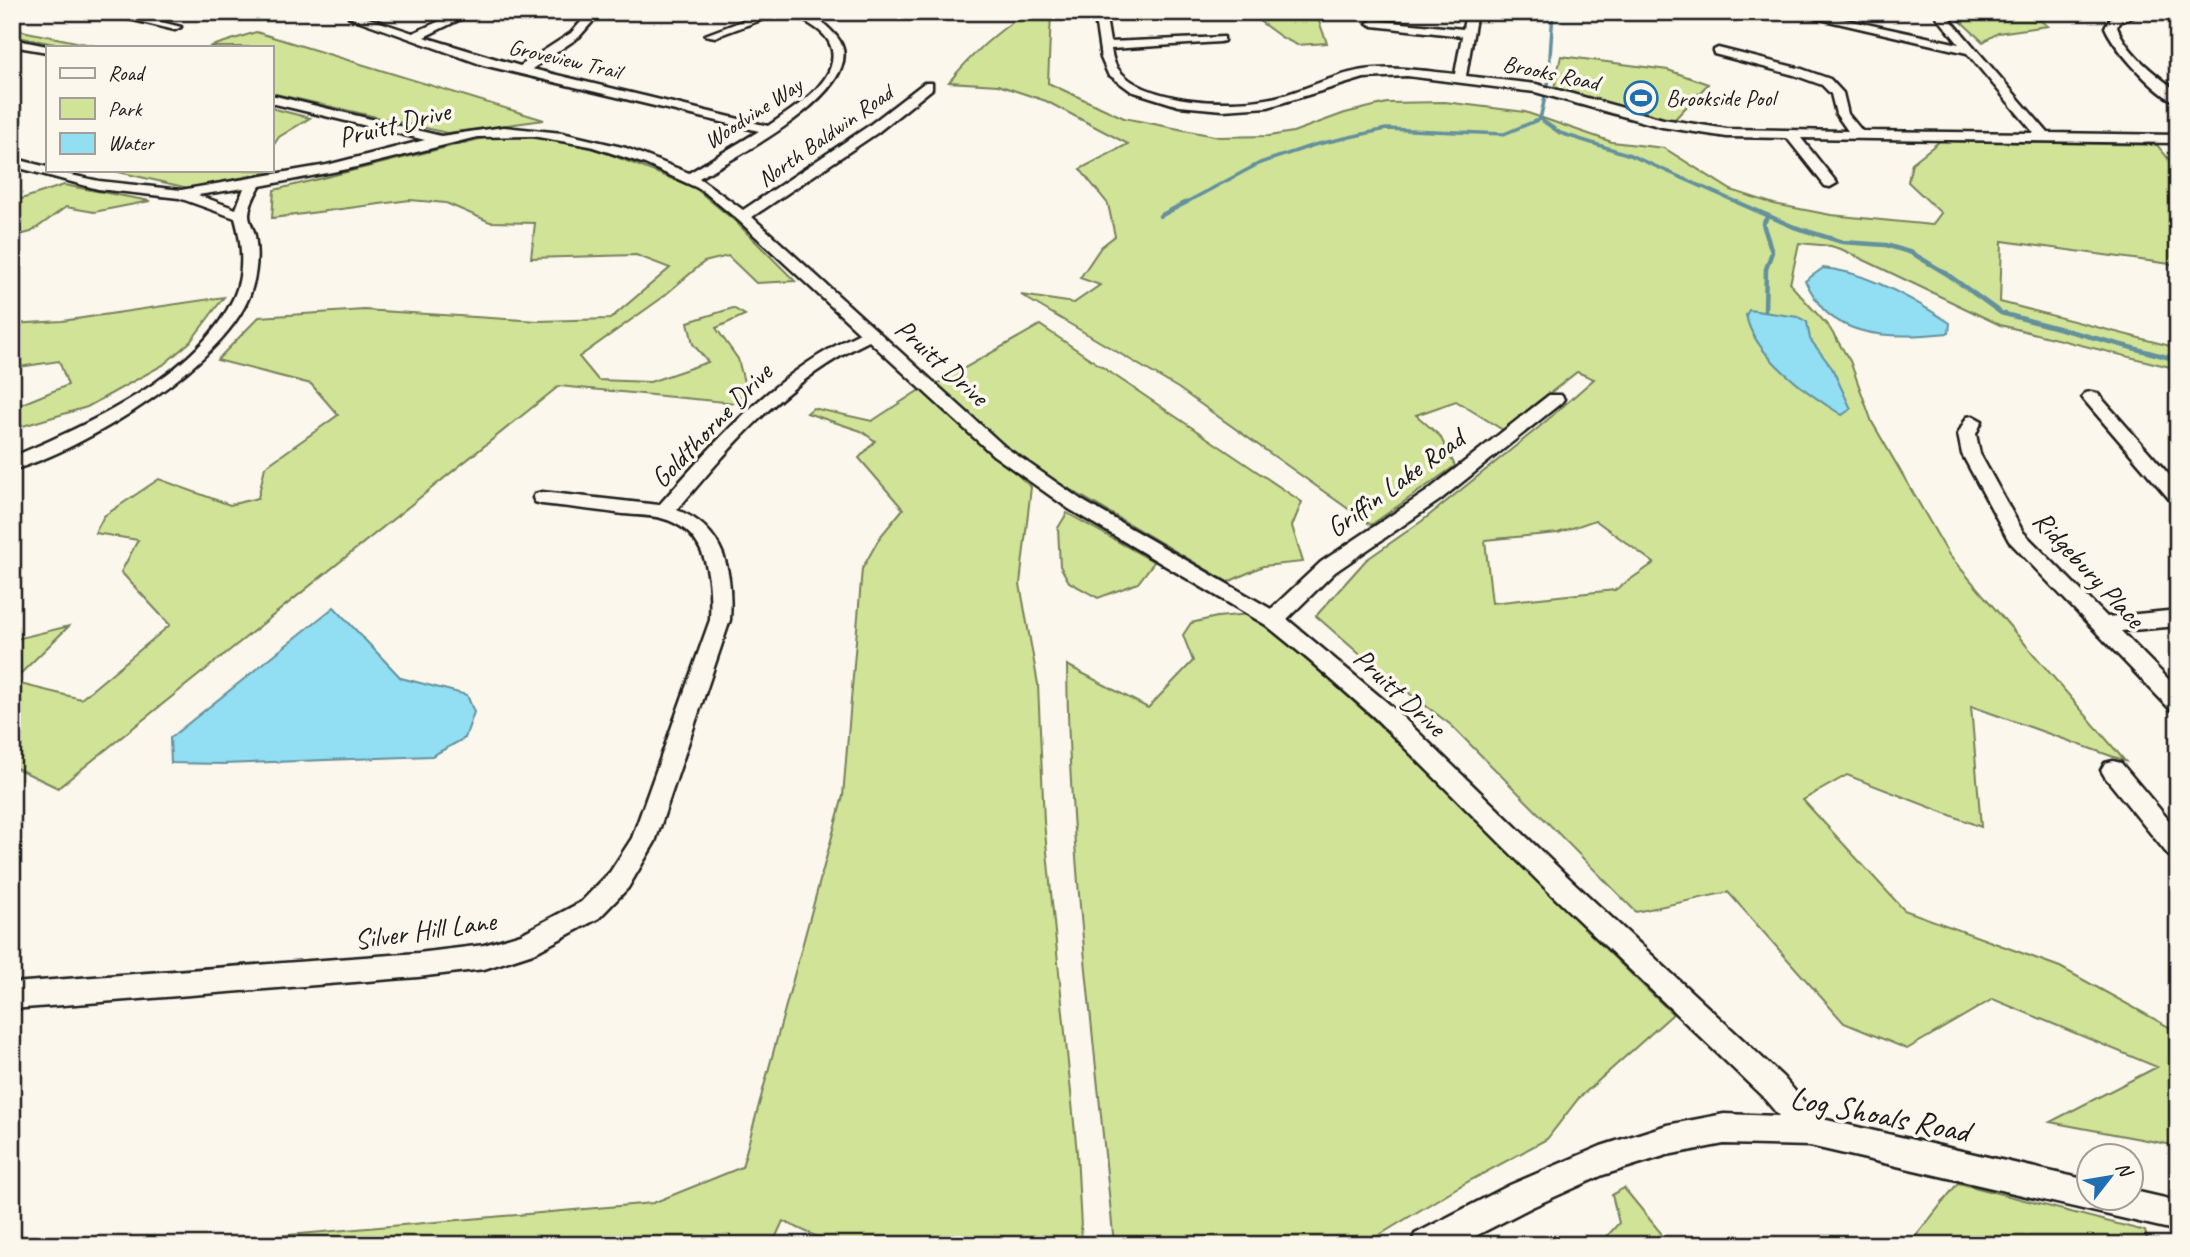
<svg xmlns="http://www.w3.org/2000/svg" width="2190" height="1257" font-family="Caveat,sans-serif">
  <rect width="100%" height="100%" fill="#fbf7ec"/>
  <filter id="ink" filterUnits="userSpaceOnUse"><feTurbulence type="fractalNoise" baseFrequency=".0143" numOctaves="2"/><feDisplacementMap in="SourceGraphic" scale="14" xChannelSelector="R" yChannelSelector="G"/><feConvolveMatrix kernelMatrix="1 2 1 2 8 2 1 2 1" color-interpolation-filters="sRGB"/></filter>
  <g filter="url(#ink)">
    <!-- green -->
    <g fill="#d1e397" stroke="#76805a" stroke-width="2" fill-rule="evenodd">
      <path d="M1027 12H1051L1048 83 1124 118 1219 137 1269 136 1293 132 1345 113 1387 103 1445 102 1525 112 1612 142 1664 148 1731 190 1774 204 1831 215 1932 225 1941 213 1908 182 1912 163 1940 141 2157 145 2178 170V265L2002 241 2000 302 2178 348V369L2000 325 1843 250 1831 246 1799 243 1790 284 1829 327 1850 361 1872 422 1949 555 2125 761 1971 706 1981 827 1847 775 1803 800 1904 910 2060 967 2178 1032V1146L2050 1122 2157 1067 1993 999 1907 1049 1844 1023 1728 892 1636 912 1451 725 1372 665 1316 616 1366 560 1422 521 1538 428 1594 379 1577 372 1503 430 1456 401 1416 415 1440 436 1455 466 1371 525 1178 388 1021 295 1074 303 1100 285 1080 278 1101 247 1115 236 1108 204 1080 169 1128 144 1046 101 998 85 949 82C972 54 996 32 1027 12ZM1595 520 1654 563 1615 590 1492 603 1485 540 1558 533Z"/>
      <polygon points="1247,12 1319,12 1317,16 1327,43 1297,45 1281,37"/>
      <polygon points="1951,12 2029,12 2048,26 1998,33 1983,42"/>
      <polygon points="12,29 101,47 71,47 12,36"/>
      <polygon points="256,32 544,120 447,133 271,93 271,47 209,47"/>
      <polygon points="1561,56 1668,70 1708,84 1672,122 1554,88"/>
      <polygon points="271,108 310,118 279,137 271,149"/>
      <polygon points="500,134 552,137 604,152 695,188 736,222 795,281 756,283 728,256 704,262 659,300 579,357 598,380 650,382 708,362 693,344 688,322 733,308 745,315 716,328 738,359 746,390 735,403 559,386 58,788 12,766 12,640 69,626 12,682 81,699 170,625 121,572 138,540 95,533 104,516 159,479 230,505 258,498 265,467 338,415 311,384 217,360 259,317 364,310 538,321 610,319 670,268 636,255 531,258 535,223 490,222 446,203 410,200 272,218 274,190"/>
      <polygon points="110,170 270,170 271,172 188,188"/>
      <polygon points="64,185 150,201 94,212 66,207 31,232 12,237 12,202"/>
      <polygon points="224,297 190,342 163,365 87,407 13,429 12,408 68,385 59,361 12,368 12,324 62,321"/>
      <polygon points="1040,325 1302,502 1292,526 1303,562 1263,566 1228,582 1042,473 999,441 935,385"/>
      <polygon points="921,389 1031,487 1020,584 1038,684 1044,822 1077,1153 1082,1245 835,1245 783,1221 772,1245 175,1245 653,1203 742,1167 843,796 862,569 880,537 903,509 859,458 875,441 861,431 807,413 813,408 872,421"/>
      <polygon points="1067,513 1154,562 1138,583 1098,598 1069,582 1060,566 1058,528"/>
      <path d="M1250 614C1404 733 1531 881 1673 1014L1578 1099 1547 1139 1458 1187 1363 1245H1114C1096 1051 1069 859 1067 665L1148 708 1193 661 1183 635 1191 623 1217 617Z"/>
      <polygon points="1958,1183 2145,1231 2149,1245 1909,1245"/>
      <polygon points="1624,1188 1661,1233 1660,1245 1599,1245 1619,1223 1612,1195"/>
    </g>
    <!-- water -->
    <g fill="#92def2" stroke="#63909c" stroke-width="2">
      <path d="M1823 268C1864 271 1915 300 1950 323L1949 333C1908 337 1853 341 1823 309 1816 301 1810 290 1805 281Z"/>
      <path d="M1749 310 1798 317 1807 322 1810 339 1832 368 1851 409 1842 415C1809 395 1753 355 1746 315Z"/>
      <polygon points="334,607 401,678 467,695 474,712 465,738 432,756 223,764 171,763 170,738"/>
    </g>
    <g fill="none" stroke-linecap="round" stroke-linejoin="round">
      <!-- stream-far1 -->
      <g stroke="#63909c" stroke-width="3.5">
        <polyline points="1548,87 1553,12"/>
        <polyline points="1540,119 1560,133 1630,155 1741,204"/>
        <polyline points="1183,204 1260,163 1314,145 1386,129 1504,134 1540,119 1546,93"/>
      </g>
      <!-- stream -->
      <g stroke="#63909c" stroke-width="4.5">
        <polyline points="1737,202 1794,227 1842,242 1886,245 1912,253 1947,274 2001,313 2178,360"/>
        <polyline points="1160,216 1187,202"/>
        <polyline points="1765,311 1766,269 1772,252 1763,224 1768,216"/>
      </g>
      <defs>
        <g id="minor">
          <polygon points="100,12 122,12 181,27 175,30"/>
          <path d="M460 12H475L424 37 520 66 571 33 590 12H601L579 37 532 69 768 126C791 110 845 79 830 44 823 28 804 23 793 12 812 12 825 23 837 37 876 86 731 160 699 178L743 210 867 127 924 83H932V89L877 133 752 217 1005 447 1083 501 1271 609 1321 562 1426 492 1549 395H1561L1564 399 1561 403 1440 500 1335 572 1287 619 1390 705 1569 878 1783 1077 1818 1118 2088 1180V1198H2130V1190L2178 1201V1231L1810 1146 1724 1144 1667 1155 1603 1175 1532 1207 1458 1245H1411L1415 1234 1510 1185 1601 1146 1667 1125 1724 1114 1779 1116 1763 1097 1551 894 1374 717 1309 660 1266 625 1069 509 993 455 869 341C786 381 735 441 677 510 726 529 733 573 730 620L655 842 628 888 599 918 536 952 484 969 418 977 12 1009V983L418 953 484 945 521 934 581 902 610 872 632 838 710 620C712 580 709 530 661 518 649 515 635 515 623 514 596 510 569 507 542 504L535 502 533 498 535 494 542 492 659 505C721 435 774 374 860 333L738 220 702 190 645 164 590 146 532 136 477 137 348 169 260 186C255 195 249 205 249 215 249 222 254 229 255 236 258 253 257 271 252 288 232 361 82 451 12 470V457C88 425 198 375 234 297 245 272 242 243 235 218L179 198 98 189 12 166V158L47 167V170L99 181 181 190 327 165 425 140 271 103V95L441 136 504 127 562 133 626 148 689 173 759 131 483 65 349 17 359 15 413 33ZM244 188 236 209 198 195Z"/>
          <polygon points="766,12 782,12 715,37 705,35"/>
          <path d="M1094 12H1105L1110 42 1224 37V41L1220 42 1111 49C1112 55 1114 64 1118 69 1144 103 1227 106 1266 99 1299 94 1330 75 1364 70 1394 66 1424 71 1455 74L1462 36 1373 26 1367 23 1373 20 1463 29 1466 12H1477L1466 76 1536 84 1663 119 1727 129 1848 131 1836 114 1831 94 1822 85 1794 75 1714 54V50L1718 48 1802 69 1830 79 1843 93 1848 114 1862 131 2034 133 1967 53 1790 12H1811L1959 44 1933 12H1944L2048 133 2178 135V143L1801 138 1837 183 1830 187 1825 186 1787 138 1727 137 1662 127 1535 92 1407 76 1364 78 1268 107 1223 110 1179 106 1131 91 1108 74 1101 58Z"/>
          <path d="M2129 12H2147L2119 22 2117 27C2128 55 2156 74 2178 92V103C2156 95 2114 49 2105 27L2111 18Z"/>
          <polygon points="12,39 52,47 47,47 47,52 12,46"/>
          <polygon points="2091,392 2097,393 2178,485 2178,503 2171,501 2085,401 2082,397 2085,393"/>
          <polygon points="1973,416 1982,421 1976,434 1980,454 2023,532 2107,617 2178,610 2178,626 2121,631 2178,689 2178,712 2170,709 2009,541 1962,454 1958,434 1967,417"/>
          <polygon points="2113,761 2121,763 2178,831 2178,859 2169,856 2105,777 2101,770 2105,763"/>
        </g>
      </defs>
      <!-- minor casing -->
      <use href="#minor" stroke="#1c1c1c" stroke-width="5"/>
      <!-- minor -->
      <use href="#minor" fill="#fbf7ec" fill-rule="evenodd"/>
    </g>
  </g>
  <!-- icons -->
  <defs>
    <symbol id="stadium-ring" viewBox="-11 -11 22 22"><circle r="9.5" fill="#fbf7ec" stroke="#1f6fb2" stroke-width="1.5"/><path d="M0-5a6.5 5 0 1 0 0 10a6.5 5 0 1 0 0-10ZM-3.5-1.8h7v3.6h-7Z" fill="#1f6fb2"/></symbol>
  </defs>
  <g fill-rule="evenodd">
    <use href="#stadium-ring" x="1622" y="79" width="38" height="38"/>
  </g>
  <g text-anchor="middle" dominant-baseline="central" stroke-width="7" stroke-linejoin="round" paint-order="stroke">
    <!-- far-street labels -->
    <g font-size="23" fill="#1c1c1c" stroke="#fbf7ec">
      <text transform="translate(565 59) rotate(13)">Groveview Trail</text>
      <text transform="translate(1551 73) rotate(12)">Brooks Road</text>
      <text transform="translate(753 113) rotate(-33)">Woodvine Way</text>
      <text transform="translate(825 136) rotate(-35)">North Baldwin Road</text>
    </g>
    <!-- far-poi labels -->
    <g font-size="23" fill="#1c1c1c" stroke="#fbf7ec" text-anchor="start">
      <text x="1666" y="98">Brookside Pool</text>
    </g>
    <!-- street labels -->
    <g font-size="28" fill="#1c1c1c" stroke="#fbf7ec">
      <text transform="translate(394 124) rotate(-14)">Pruitt Drive</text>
      <text transform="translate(942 362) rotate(42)">Pruitt Drive</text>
      <text transform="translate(711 425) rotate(-46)">Goldthorne Drive</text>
      <text transform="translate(1395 483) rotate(-36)">Griffin Lake Road</text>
      <text transform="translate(2089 569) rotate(47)">Ridgebury Place</text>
      <text transform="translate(1400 692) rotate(43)">Pruitt Drive</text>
      <text transform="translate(425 930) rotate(-8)">Silver Hill Lane</text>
    </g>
    <!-- near-street labels -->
    <g font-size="33" fill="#1c1c1c" stroke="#fbf7ec">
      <text transform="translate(1880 1114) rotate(11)">Log Shoals Road</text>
    </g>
  </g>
  <!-- margin -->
  <rect width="2190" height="1257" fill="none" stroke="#fbf7ec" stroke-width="42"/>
  <rect x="21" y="21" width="2148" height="1215" fill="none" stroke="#1c1c1c" stroke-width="2.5" filter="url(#ink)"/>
  <!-- legend -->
  <rect x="46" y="46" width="228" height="126" fill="#fbf7ec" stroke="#a29f99" stroke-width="2"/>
  <rect x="60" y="68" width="35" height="10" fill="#fbf7ec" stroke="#a29f99" stroke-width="2"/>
  <text x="108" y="80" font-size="21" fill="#1c1c1c">Road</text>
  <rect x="60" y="98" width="35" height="21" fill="#d1e397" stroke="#a29f99" stroke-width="2"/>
  <text x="108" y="116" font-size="21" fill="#1c1c1c">Park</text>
  <rect x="60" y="133" width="35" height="21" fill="#92def2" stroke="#a29f99" stroke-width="2"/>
  <text x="108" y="150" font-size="21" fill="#1c1c1c">Water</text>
  <!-- north arrow -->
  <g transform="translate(2110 1177) rotate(59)"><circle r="33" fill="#fbf7ec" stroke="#a29f99" stroke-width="2"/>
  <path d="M0-5L12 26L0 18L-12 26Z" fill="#1f6fb2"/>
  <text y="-10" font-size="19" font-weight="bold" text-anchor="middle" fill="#1c1c1c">N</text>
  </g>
</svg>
